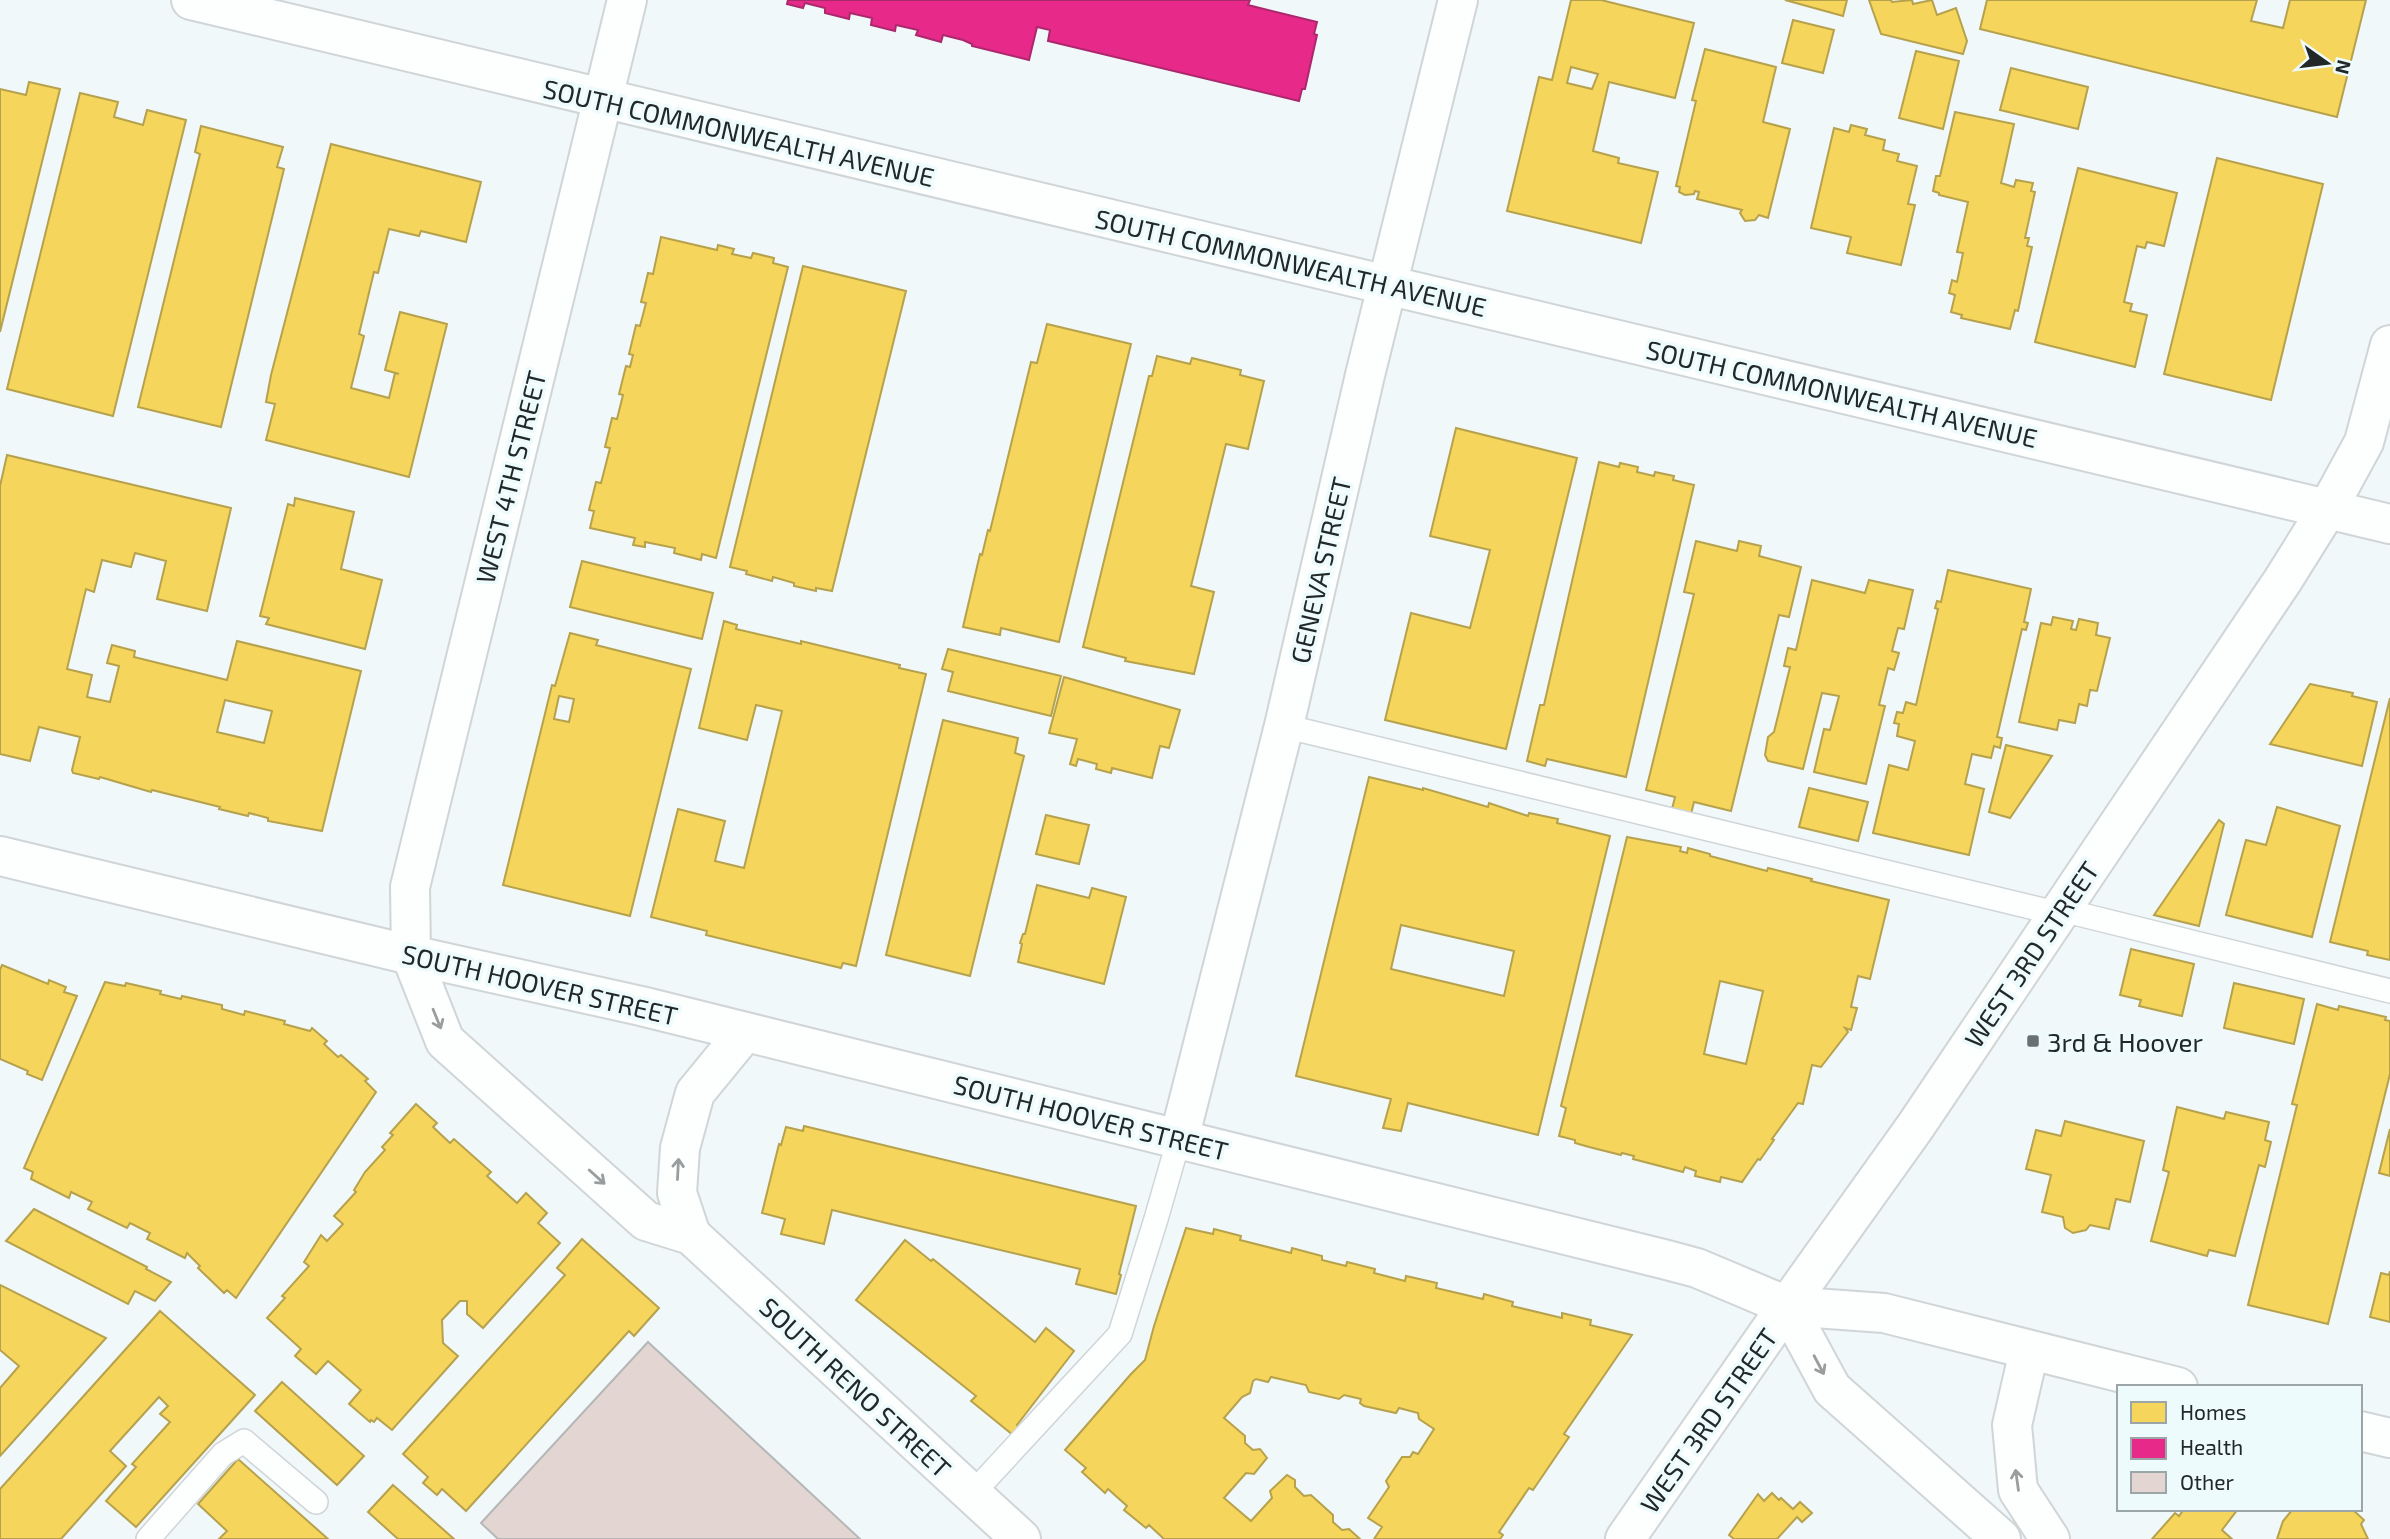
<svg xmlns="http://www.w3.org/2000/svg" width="2390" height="1539" font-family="'Exo 2',sans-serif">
  <rect width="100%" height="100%" fill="#f0f8fa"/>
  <!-- homes -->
  <g fill="#f6d55c" stroke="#b6a14c" stroke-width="2" fill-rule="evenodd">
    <path d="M1571 0H1601L1694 23 1675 98 1609 82 1593 151 1619 158 1618 163 1658 172 1641 243 1507 211 1539 77 1552 80ZM1571 67 1598 74 1592 89 1567 83Z"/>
    <polygon points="1785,0 1847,0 1843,16"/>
    <polygon points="1869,0 1891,0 1892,2 1912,0 1913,4 1932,0 1937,15 1956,8 1967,41 1963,54 1881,34"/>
    <polygon points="1987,0 2257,0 2251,21 2283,28 2290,0 2366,0 2337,117 1980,29"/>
    <polygon points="1793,20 1834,30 1823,73 1782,63"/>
    <polygon points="1705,49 1776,67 1763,122 1790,129 1768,218 1759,215 1755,220 1745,221 1740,213 1742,210 1697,199 1699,192 1695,191 1694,194 1685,195 1679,192 1680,187 1676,186 1696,101 1692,100"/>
    <polygon points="1916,51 1959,61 1943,129 1899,118"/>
    <polygon points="2011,68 2088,87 2078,129 2000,110"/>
    <polygon points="29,82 60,89 0,332 0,89 26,95"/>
    <polygon points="80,93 118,102 114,117 143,125 147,110 186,120 113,416 7,389"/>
    <polygon points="1955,112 2014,124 2001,183 2014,187 2016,180 2033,183 2031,191 2035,192 2025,238 2029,238 2027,246 2032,247 2018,311 2015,310 2010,329 1961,318 1962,315 1951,312 1955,295 1949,293 1952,280 1957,282 1963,253 1957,252 1968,202 1939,195 1939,193 1933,191 1936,176 1940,176"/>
    <polygon points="1851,125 1867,129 1865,135 1885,140 1883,150 1899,154 1897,161 1917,166 1908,204 1915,205 1901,265 1847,253 1851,237 1811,228 1834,128 1849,132"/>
    <polygon points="201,126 283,147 277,167 284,169 221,427 138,407 200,154 195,152"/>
    <polygon points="331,144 481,182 466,242 421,231 419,236 389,229 378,273 374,272 359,334 364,336 351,388 389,398 395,373 399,374 385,370 400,312 447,324 409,477 266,440 275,404 266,402 271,375"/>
    <polygon points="2217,158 2323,184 2271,400 2164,374"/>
    <polygon points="2078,168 2177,193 2164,246 2147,242 2145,248 2137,246 2124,302 2132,304 2130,311 2147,315 2135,367 2035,342"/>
    <polygon points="661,237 717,250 718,245 734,249 732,254 751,258 753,253 774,258 773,263 788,267 716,558 702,554 701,560 674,553 675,548 645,542 645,547 633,545 635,538 590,528 594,511 589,510 596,482 601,483 610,448 605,447 612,418 617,419 623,395 619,394 626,366 630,367 633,355 629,354 636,325 640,326 646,303 641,302 648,273 653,274"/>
    <polygon points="803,266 906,291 832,591 816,588 816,591 794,586 794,583 773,577 772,581 746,574 747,571 730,567"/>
    <polygon points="1047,324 1131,344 1059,642 1001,628 1000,635 963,627 980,554 982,555 988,530 990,531 1031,362 1037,363"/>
    <polygon points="1157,356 1190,364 1192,358 1241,370 1240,375 1264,381 1248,449 1226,444 1191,586 1214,592 1194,674 1125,661 1126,658 1083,647 1149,376 1152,376"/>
    <polygon points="1456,428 1577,458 1506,749 1385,720 1411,613 1470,628 1490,550 1430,536"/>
    <path d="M7 455 231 508 207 611 157 599 166 561 135 553 131 567 102 560 94 592 86 589 67 669 92 675 87 697 110 702 119 666 107 663 112 645 135 651 134 657 227 680 237 641 361 671 322 831 268 821V818L249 813 248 816 219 809 220 807 152 790 151 792 100 777 99 779 73 773 72 770 80 737 39 727 30 761 0 754V486ZM225 700 272 711 264 743 217 732Z"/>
    <polygon points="1599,462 1619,467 1620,463 1638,467 1637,472 1654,476 1655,472 1674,476 1673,480 1694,485 1626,777 1547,759 1545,766 1527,761 1540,705 1544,705"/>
    <polygon points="295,498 354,512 341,569 382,580 365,649 266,624 269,618 260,616 288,504 294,506"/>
    <polygon points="1696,541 1737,551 1739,541 1761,546 1759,556 1801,567 1789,617 1779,615 1731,811 1694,802 1691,814 1672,809 1675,797 1646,790 1694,594 1684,592"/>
    <polygon points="582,561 713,593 702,639 570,607"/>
    <polygon points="1948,570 2031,589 2024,622 2028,623 2026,630 2022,629 1997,737 2002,738 2000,748 1994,746 1991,758 1972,754 1965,784 1984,789 1969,855 1873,833 1889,765 1908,770 1915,741 1897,736 1899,724 1894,723 1897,712 1903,713 1906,702 1916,705 1938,609 1935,608 1937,601 1941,602"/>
    <polygon points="1812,580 1865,593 1869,580 1913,590 1904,629 1898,628 1892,651 1899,653 1894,670 1888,668 1879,705 1885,706 1866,784 1814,772 1824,729 1830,730 1839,696 1822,693 1803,769 1768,761 1765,755 1768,737 1774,732 1790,667 1784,666 1788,648 1796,650"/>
    <polygon points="2053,617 2073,621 2071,629 2076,630 2079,619 2098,623 2096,635 2110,638 2097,691 2090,690 2087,706 2079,704 2075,723 2059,720 2057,730 2019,722 2041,623 2051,625"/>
    <polygon points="724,621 737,625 736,629 801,644 801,641 900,665 899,668 926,674 856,966 843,963 841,968 706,935 707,931 651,917 678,809 725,821 715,861 744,868 782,711 756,705 747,740 699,728"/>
    <path d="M570 633 598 640 596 645 691 669 630 916 503 885 552 685 555 686ZM559 696 574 699 569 722 554 719Z"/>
    <polygon points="948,649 1061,676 1051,716 948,691 953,672 942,669"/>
    <polygon points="1064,677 1180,710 1169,748 1160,746 1152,778 1112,768 1111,773 1096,769 1097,764 1078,759 1076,766 1070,764 1077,739 1049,733"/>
    <polygon points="2310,684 2353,693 2352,696 2377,702 2362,766 2270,744"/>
    <polygon points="2390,698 2390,960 2367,955 2368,951 2330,942"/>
    <polygon points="943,720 1018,738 1015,753 1024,756 970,976 886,955"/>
    <polygon points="2006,745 2052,756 2010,818 1989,812"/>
    <path d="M1369 777 1423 790V788L1488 807 1489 803 1528 816 1529 813 1558 819 1557 823 1610 836 1538 1135 1408 1103 1401 1131 1383 1128 1391 1099 1296 1076ZM1401 925 1514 951 1504 996 1391 969Z"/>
    <polygon points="1809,788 1868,802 1858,841 1799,827"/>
    <polygon points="2277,807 2340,826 2312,937 2226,915 2246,840 2266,845"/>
    <polygon points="1046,815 1089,825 1079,864 1036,854"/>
    <polygon points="2219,820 2224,824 2199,926 2154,915"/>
    <path d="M1627 837 1681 847 1680 851 1687 853 1688 848 1710 854V856L1767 871 1768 868 1812 879 1811 881 1889 900 1870 979 1858 976 1851 1007 1857 1008 1851 1030 1845 1028 1848 1032 1821 1067 1812 1065 1803 1104 1798 1103 1772 1139 1774 1140 1760 1160 1758 1159 1742 1182 1721 1177 1720 1182 1695 1176 1696 1171 1685 1167 1683 1172 1633 1159 1634 1156 1622 1153 1621 1155 1589 1147 1575 1143V1140L1559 1136 1566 1108 1561 1106ZM1720 981 1763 991 1746 1064 1704 1054Z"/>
    <polygon points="1037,885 1089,898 1092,888 1126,897 1104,984 1018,962 1022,944 1020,943 1023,934 1025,934"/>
    <polygon points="2131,949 2194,964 2182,1016 2139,1006 2141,1000 2120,995"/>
    <polygon points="2,965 48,984 49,980 66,987 64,992 77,996 42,1080 27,1074 28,1071 0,1059 0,970"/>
    <polygon points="105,982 125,986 126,983 161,991 160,994 181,999 182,996 222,1005 222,1009 244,1015 245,1011 285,1021 284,1024 310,1031 312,1028 327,1041 324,1044 338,1057 341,1055 368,1079 365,1081 376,1092 236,1298 227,1290 224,1293 198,1268 200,1266 187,1253 185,1258 147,1239 150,1233 130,1223 127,1228 88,1209 92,1202 71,1192 69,1198 31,1179 33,1172 24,1168"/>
    <polygon points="2234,983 2304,999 2294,1044 2224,1028"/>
    <polygon points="2317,1004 2338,1010 2339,1006 2386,1017 2385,1020 2390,1021 2390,1074 2328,1324 2248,1305 2297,1105 2292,1104"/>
    <polygon points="416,1104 437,1123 433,1127 450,1143 454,1139 491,1172 487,1176 517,1203 526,1193 547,1213 538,1223 560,1243 483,1328 467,1314 467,1301 460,1301 442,1320 443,1343 458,1356 392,1430 377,1418 374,1422 371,1420 370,1422 349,1404 361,1390 328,1361 316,1374 295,1356 301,1349 267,1318 285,1298 282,1296 309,1266 304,1262 321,1235 327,1241 343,1224 334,1216 356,1192 354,1190 365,1172 385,1150 382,1147 393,1135 390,1133"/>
    <polygon points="2177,1107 2224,1119 2226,1112 2269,1122 2265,1140 2271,1142 2265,1167 2259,1165 2235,1256 2209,1250 2207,1256 2151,1241 2169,1172 2163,1170"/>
    <polygon points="2065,1121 2144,1141 2130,1202 2116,1199 2109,1229 2090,1225 2086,1230 2073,1233 2065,1228 2063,1217 2042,1212 2051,1175 2026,1169 2036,1130 2061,1136"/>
    <polygon points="804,1126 1136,1206 1119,1274 1121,1275 1116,1294 1076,1284 1080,1269 832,1210 824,1244 781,1234 785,1219 762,1213 779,1144 781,1145 786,1127 803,1131"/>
    <polygon points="2390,1129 2390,1176 2379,1173"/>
    <polygon points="34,1209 147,1267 146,1269 171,1282 155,1301 135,1291 128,1304 6,1241"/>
    <polygon points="1186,1228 1213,1234 1214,1229 1241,1236 1240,1240 1291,1253 1292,1248 1322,1256 1322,1260 1346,1266 1347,1262 1375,1269 1374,1273 1405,1281 1406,1276 1437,1283 1436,1288 1483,1299 1484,1294 1513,1302 1512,1306 1562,1318 1562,1313 1591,1320 1590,1325 1632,1335 1564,1434 1569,1437 1533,1490 1529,1488 1499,1532 1503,1535 1500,1539 1374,1539 1382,1527 1368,1518 1389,1487 1386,1481 1402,1457 1410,1457 1413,1452 1418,1454 1434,1429 1419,1419 1418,1413 1399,1408 1396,1413 1364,1406 1360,1403 1361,1399 1344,1395 1339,1399 1309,1392 1306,1385 1271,1377 1268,1382 1256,1379 1253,1381 1250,1393 1242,1397 1224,1418 1245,1436 1245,1443 1253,1450 1260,1449 1267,1458 1254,1474 1246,1473 1224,1498 1251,1521 1272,1498 1270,1491 1287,1475 1295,1480 1295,1487 1304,1496 1311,1495 1333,1515 1333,1522 1342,1530 1349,1529 1360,1539 1164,1539 1149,1525 1146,1528 1124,1510 1127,1506 1108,1489 1105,1493 1082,1472 1086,1468 1065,1450 1131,1374 1145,1360 1154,1326"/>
    <polygon points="582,1239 659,1308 634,1336 629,1331 466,1511 442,1489 437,1495 423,1483 428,1477 403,1454 565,1275 557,1268"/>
    <polygon points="905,1240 931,1261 933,1259 1035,1342 1046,1328 1074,1351 1017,1425 1019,1427 1013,1435 971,1401 976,1396 856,1300"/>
    <polygon points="2390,1271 2390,1322 2370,1317 2381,1273 2389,1275"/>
    <polygon points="0,1285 106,1338 0,1456 0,1388 19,1366 0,1350"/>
    <polygon points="160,1311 255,1395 136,1527 106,1501 136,1467 132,1464 170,1422 160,1414 168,1406 159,1397 110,1451 126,1466 61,1539 0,1539 0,1489"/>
    <polygon points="282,1382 364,1456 337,1485 255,1411"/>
    <polygon points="238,1459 328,1539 219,1539 227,1531 198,1504"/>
    <polygon points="393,1485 454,1539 398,1539 368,1512"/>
    <polygon points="1772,1493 1779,1500 1781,1498 1793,1509 1800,1502 1812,1513 1802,1522 1797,1517 1777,1539 1734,1539 1729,1535 1758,1494 1764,1501"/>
    <polygon points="2184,1509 2238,1509 2222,1530 2232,1539 2152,1539 2175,1513 2179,1516"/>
    <polygon points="2293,1509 2352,1509 2364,1520 2361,1524 2368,1539 2277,1539 2283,1521"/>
  </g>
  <!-- health -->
  <polygon fill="#e7298a" stroke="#ac286d" stroke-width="2" points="788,0 1250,0 1248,5 1317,22 1314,34 1317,35 1305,89 1302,89 1299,101 1048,41 1050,30 1037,27 1029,60 972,46 972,44 963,40 943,35 941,42 916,35 918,30 896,25 895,31 871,25 872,18 850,13 849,19 825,13 825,8 805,3 803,8 787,4"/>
  <!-- building -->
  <polygon fill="#e3d5d2" stroke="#b5b7b7" stroke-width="2" points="648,1342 860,1539 498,1539 481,1523"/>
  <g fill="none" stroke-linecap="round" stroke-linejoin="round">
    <defs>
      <g id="service">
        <polyline points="1284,726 2059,914"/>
        <polyline points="2062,910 2390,991"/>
        <polyline points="972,1494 1120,1334 1156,1219 1179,1139"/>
        <polyline points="148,1539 223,1454 244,1441 316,1502"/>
      </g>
      <g id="minor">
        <polyline points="191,0 2390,524"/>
        <polyline points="627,0 410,887 411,955 445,1041 646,1221 691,1235 1021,1539"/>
        <polyline points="0,856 411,955 641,1006 1667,1260 1697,1268 1787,1306 1884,1313 2178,1387"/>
        <polyline points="1179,1139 1284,726 1365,375 1458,0"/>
        <polyline points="691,1235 677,1193 680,1148 695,1093 745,1032"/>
        <polyline points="1787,1306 1832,1389 2001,1539"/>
        <polyline points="2029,1351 2012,1425 2018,1490 2050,1539"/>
        <polyline points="2360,1431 2390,1438"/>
      </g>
      <polyline id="secondary" points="1625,1539 1787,1306 1915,1127 2283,580 2328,508 2364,442 2390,345"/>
    </defs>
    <!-- service casing -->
    <use href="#service" stroke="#d0d5d7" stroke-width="26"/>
    <!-- minor casing -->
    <use href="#minor" stroke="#d0d5d7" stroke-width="42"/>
    <!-- secondary casing -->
    <use href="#secondary" stroke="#d0d5d7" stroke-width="42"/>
    <!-- service -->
    <use href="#service" stroke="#fdfefe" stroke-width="23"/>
    <!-- minor -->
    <use href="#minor" stroke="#fdfefe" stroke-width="38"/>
    <!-- secondary -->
    <use href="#secondary" stroke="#fdfefe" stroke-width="38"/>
  </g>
  <!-- one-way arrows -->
  <defs><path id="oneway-shaft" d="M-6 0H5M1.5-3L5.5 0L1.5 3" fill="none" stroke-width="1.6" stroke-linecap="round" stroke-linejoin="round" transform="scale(1.75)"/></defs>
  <g stroke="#9a9d9e">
    <use href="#oneway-shaft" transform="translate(437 1019) rotate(68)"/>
    <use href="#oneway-shaft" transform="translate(678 1169) rotate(-87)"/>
    <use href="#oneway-shaft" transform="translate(597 1177) rotate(42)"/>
    <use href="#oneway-shaft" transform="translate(1819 1365) rotate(62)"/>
    <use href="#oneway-shaft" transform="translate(2017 1480) rotate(-98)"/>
  </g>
  <!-- markers -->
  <rect fill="#6a7072" stroke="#edfbfd" stroke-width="2.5" x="2026" y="1034" width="14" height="14" rx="3.5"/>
  <g text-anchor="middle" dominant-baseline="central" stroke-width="7" stroke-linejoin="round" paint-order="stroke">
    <!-- street labels -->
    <g font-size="26" fill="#222728" stroke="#edfbfd">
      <text transform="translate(739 132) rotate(13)">SOUTH COMMONWEALTH AVENUE</text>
      <text transform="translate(1291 262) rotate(13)">SOUTH COMMONWEALTH AVENUE</text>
      <text transform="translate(1842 393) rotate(13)">SOUTH COMMONWEALTH AVENUE</text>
      <text transform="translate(510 477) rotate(-76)">WEST 4TH STREET</text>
      <text transform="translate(1320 570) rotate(-77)">GENEVA STREET</text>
      <text transform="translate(2031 954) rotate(-56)">WEST 3RD STREET</text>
      <text transform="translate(540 984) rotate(13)">SOUTH HOOVER STREET</text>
      <text transform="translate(1091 1117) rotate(14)">SOUTH HOOVER STREET</text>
      <text transform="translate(856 1387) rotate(43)">SOUTH RENO STREET</text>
      <text transform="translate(1708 1420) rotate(-55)">WEST 3RD STREET</text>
    </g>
    <!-- poi labels -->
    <g font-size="26" fill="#222728" stroke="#edfbfd" text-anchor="start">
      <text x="2047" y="1041">3rd &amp; Hoover</text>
    </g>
  </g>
  <!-- legend -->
  <rect x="2117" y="1385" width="245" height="126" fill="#edfbfd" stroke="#9ca6a8" stroke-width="2"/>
  <rect x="2131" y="1402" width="35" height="21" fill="#f6d55c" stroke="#9ca6a8" stroke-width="2"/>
  <text x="2180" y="1420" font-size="21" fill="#222728">Homes</text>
  <rect x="2131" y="1438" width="35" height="21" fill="#e7298a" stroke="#9ca6a8" stroke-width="2"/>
  <text x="2180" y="1455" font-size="21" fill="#222728">Health</text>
  <rect x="2131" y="1472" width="35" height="21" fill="#e3d5d2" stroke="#9ca6a8" stroke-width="2"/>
  <text x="2180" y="1490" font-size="21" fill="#222728">Other</text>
  <!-- north arrow -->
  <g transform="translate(2327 63) rotate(104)" stroke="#edfbfd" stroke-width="5" paint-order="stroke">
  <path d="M0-5L12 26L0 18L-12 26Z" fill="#222728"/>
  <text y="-10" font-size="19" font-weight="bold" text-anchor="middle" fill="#222728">N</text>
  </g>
</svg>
